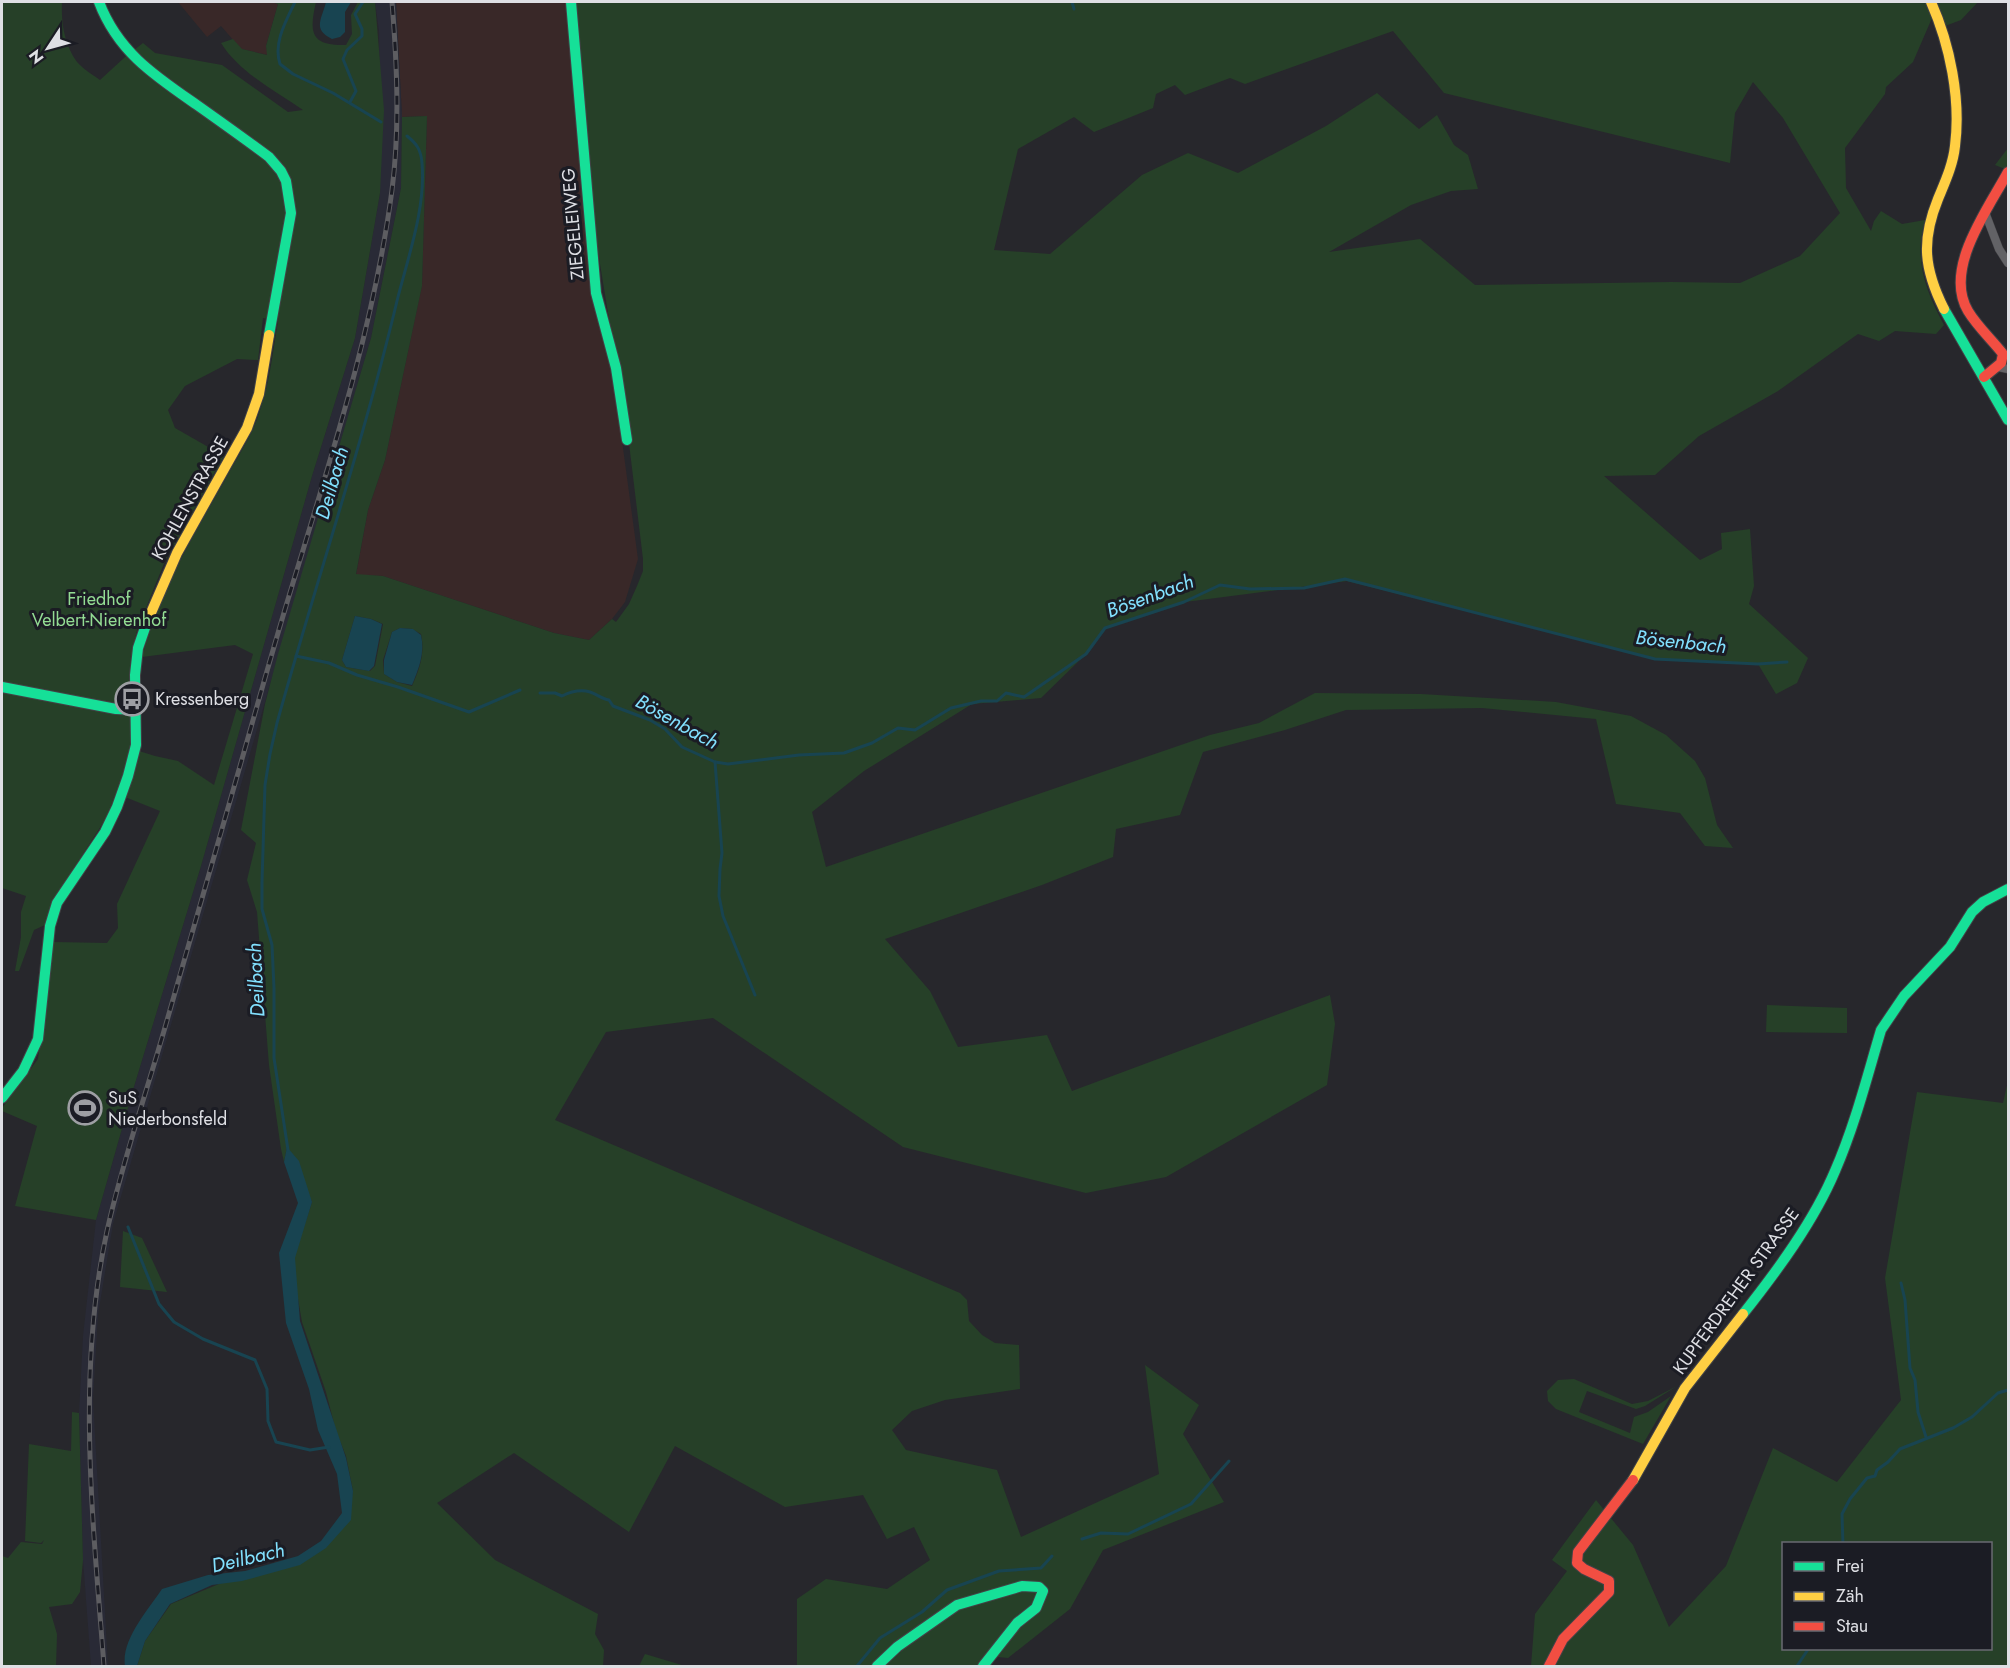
<svg xmlns="http://www.w3.org/2000/svg" width="2010" height="1668" font-family="Jost,sans-serif">
  <rect width="100%" height="100%" fill="#27272c"/>
  <!-- industrial -->
  <g fill="#392828">
    <polygon points="178,2 272,2 278,4 266,46 268,55 241,49 221,26 207,37"/>
    <polygon points="396,2 568,2 589,213 603,300 638,559 625,602 612,619 589,640 554,633 383,576 356,575 368,510 385,460 422,285 427,116 402,117"/>
  </g>
  <!-- built -->
  <polygon fill="#292a36" points="375,2 396,2 402,117 401,188 371,338 113,1224 98,1315 93,1399 108,1666 91,1666 83,1560 79,1413 83,1336 96,1220 133,1090 201,866 312,476 355,338 380,193 379,31"/>
  <!-- green -->
  <g fill="#264028" fill-rule="evenodd">
    <path d="M2 2H62C61 22 64 44 77 62 83 69 93 75 100 80L124 58 143 43 155 53 222 65 288 112 303 110C275 91 239 72 221 43L233 39 242 49 267 55 266 46 278 4 272 2H316C309 32 310 46 346 45L352 34 351 15 358 2H375L384 110 380 193 355 338 312 476 201 866 133 1090 96 1220 15 1206 37 1126 2 1111V1108L38 1059 53 942 107 943 118 928 117 904 160 811 125 797 139 751 155 756 178 761 214 785 253 654 235 645 142 657C158 594 193 536 225 480 237 457 253 435 260 410 270 382 273 350 278 321L263 318 258 360 237 359 185 386 168 410 175 428 224 456 165 561 137 630 130 664V706L2 684Z"/>
    <path d="M573 2H1978L1961 20 1945 26 1932 18 1913 62 1886 87 1885 94 1845 148 1846 188 1871 231 1874 221 1881 211 1902 224 1925 220C1914 261 1925 289 1944 325L1936 334 1895 331 1879 341 1858 334 1778 391 1699 436 1655 475 1604 476 1700 560 1722 549 1721 533 1750 529 1754 586 1749 604 1808 658 1797 683 1776 694 1758 664 1655 659 1347 581 1185 602 1105 628 1086 654 1041 698 972 704 864 771 812 812 826 867 1210 735 1259 723 1315 693 1421 694 1556 702 1631 716 1666 735 1695 761 1705 778 1717 825 1733 848 1705 846 1680 813 1616 804 1596 719 1482 708 1346 710 1285 730 1203 752 1180 815 1116 829 1113 857 1042 885 885 939 930 991 958 1047 1047 1035 1072 1091 1330 995 1335 1024 1327 1085 1166 1177 1086 1193 903 1147 713 1018 606 1032 555 1120 960 1293 967 1300 969 1321 982 1335 995 1343 1019 1345 1020 1389 945 1400 912 1411 892 1430 906 1450 997 1470 1021 1537 1159 1474 1145 1365 1199 1405 1183 1434 1224 1502 1103 1550 1070 1609 1008 1658 988 1656 981 1666H797V1599L826 1579 887 1589 930 1560 914 1527 887 1539 863 1495 785 1507 675 1446 629 1532 514 1453 437 1503 495 1560 598 1614 595 1634 604 1650 603 1666H137L145 1641 171 1604 238 1576 292 1560 323 1546 348 1519 353 1491 346 1456 336 1431 326 1392 302 1322 292 1264 312 1202 287 1147 284 1162 281 1149 269 1065 257 912 247 880 256 843 241 830 265 704 278 654 371 338 401 188 402 117 427 116 422 286 385 460 368 510 356 574 383 576 554 633 589 640 612 619 616 622 629 604 637 586 643 571V559L628 435 592 215ZM1393 31 1444 93 1730 163 1735 113 1753 82 1783 118 1840 213 1800 256 1740 283 1671 282 1475 285 1420 239 1329 252 1411 205 1451 191 1478 189 1468 155 1454 145 1437 115 1419 129 1377 93 1326 126 1238 173 1188 153 1142 175 1050 254 994 250 1018 149 1074 117 1094 132 1153 108 1156 94 1175 85 1185 95 1230 78 1245 84ZM355 616 371 619 383 624 375 666 370 671 346 667 342 660ZM400 628 412 629 421 634C425 653 420 668 412 686L397 682 384 674 383 660 392 632Z"/>
    <polygon points="2008,148 2008,164 2005,169 1995,165"/>
    <polygon points="2,689 123,711 130,716 131,743 123,774 108,815 51,904 47,924 34,930 19,971 15,971 21,937 21,912 26,896 2,888"/>
    <polygon points="1767,1005 1847,1008 1847,1033 1766,1032"/>
    <path d="M2008 1081V1666H1531L1535 1614 1567 1571 1552 1560 1596 1500 1633 1545 1669 1627 1726 1566 1773 1448 1837 1482 1901 1400 1885 1278 1917 1092 2003 1103ZM1784 1544H1990V1648H1784Z"/>
    <polygon points="123,1231 142,1238 167,1292 120,1287"/>
    <polygon points="1574,1379 1632,1404 1648,1401 1677,1386 1645,1406 1636,1409 1587,1391 1579,1412 1630,1433 1634,1417 1648,1412 1671,1396 1643,1444 1556,1409 1548,1401 1547,1391 1558,1380"/>
    <polygon points="72,1412 79,1413 83,1560 80,1592 72,1604 49,1607 57,1634 56,1666 2,1666 2,1556 8,1558 21,1542 42,1544 44,1540 41,1543 25,1541 29,1444 71,1451"/>
    <polygon points="645,1654 685,1666 639,1666"/>
  </g>
  <!-- water -->
  <g fill="#184451">
    <path d="M326 2H351L345 12V32L340 37 332 39C312 29 322 19 326 2Z"/>
    <polygon points="355,616 371,619 382,624 374,666 369,671 346,667 342,660"/>
    <path d="M400 628 413 629 421 635C425 653 419 668 412 685L397 682 384 674V660L392 632Z"/>
    <path d="M287 1147 299 1161 312 1202 295 1258 300 1321 346 1458 353 1491 351 1520 326 1548 300 1565 242 1581 212 1585 170 1604 145 1641 137 1666H125C121 1640 148 1610 162 1589L208 1575 245 1571 298 1556 321 1541 342 1513 337 1474 318 1430 309 1389 286 1323 279 1253 298 1203 284 1162Z"/>
  </g>
  <g fill="none" stroke-linecap="round" stroke-linejoin="round">
    <!-- stream -->
    <g stroke="#184451" stroke-width="3">
      <path d="M295 2C286 21 273 43 280 64L293 74 333 93 381 122"/>
      <polyline points="1072,2 1074,9"/>
      <polyline points="350,102 356,91 343,59 347,50 362,36 362,29 355,14 363,2"/>
      <polyline points="296,656 329,663 357,675 398,687 469,712 520,690"/>
      <path d="M540 693H555L562 696C572 691 580 689 590 692 597 694 601 699 609 700L613 706 650 720 665 729 682 747 715 762 728 764 799 755 844 753 872 743 898 728 915 730 951 708 981 701H997L1006 693 1024 697 1086 654 1105 628 1184 602 1220 585 1250 589 1304 588 1345 579 1655 659 1758 664 1787 662"/>
      <polyline points="715,762 722,853 720,869 719,896 723,916 755,995"/>
      <path d="M288 1150 274 1058V988L272 945 262 909V882L265 785 270 754 277 723C316 582 363 443 397 301 408 257 426 208 422 163 421 150 417 144 407 136"/>
      <polyline points="128,1227 159,1304 174,1322 203,1339 255,1360 267,1389 268,1421 276,1442 310,1450 329,1447"/>
      <polyline points="1901,1283 1905,1300 1910,1368 1915,1380 1918,1412 1926,1437"/>
      <polyline points="1082,1539 1101,1533 1128,1534 1191,1504 1229,1461"/>
      <polyline points="1843,1544 1842,1514 1850,1499 1867,1478 1875,1476 1877,1470 1888,1462 1900,1449 1953,1428 1972,1417 1998,1393 2008,1390"/>
      <polyline points="857,1666 880,1638 922,1612 947,1590 999,1571 1041,1568 1052,1556"/>
      <polyline points="1797,1666 1809,1648"/>
    </g>
    <defs>
      <g id="street">
        <polyline points="1986,215 1999,249 2008,263"/>
        <polyline points="1998,367 2008,369"/>
      </g>
      <g id="fast">
        <path d="M99 2C118 52 155 76 197 105 221 122 245 139 269 157L281 171 286 181 291 213 269 335"/>
        <polyline points="571,2 596,293 616,368 627,440"/>
        <polyline points="1944,309 2008,420"/>
        <polyline points="2,687 116,709 137,710"/>
        <polyline points="2,1098 23,1071 38,1039 50,926 57,903 105,832 117,807 128,776 136,745 135,675 138,648 147,622"/>
        <path d="M1743 1314C1777 1271 1814 1221 1835 1171 1855 1125 1867 1077 1881 1030L1904 996 1950 947 1972 912 1983 902 2008 889"/>
        <polyline points="877,1666 897,1647 957,1605 1022,1586 1039,1587 1043,1591 1036,1608 1017,1623 983,1666"/>
      </g>
      <g id="slow">
        <path d="M1931 2C1950 45 1961 99 1955 146 1953 165 1945 182 1938 199 1921 241 1924 269 1944 309"/>
        <polyline points="147,622 177,553 247,428 259,394 269,335"/>
        <polyline points="1633,1480 1685,1388 1743,1314"/>
      </g>
      <g id="jam">
        <path d="M1984 377 2001 363 2003 354C1992 340 1977 326 1968 311 1943 269 1988 209 2008 172"/>
        <polyline points="1549,1666 1563,1639 1609,1592 1609,1581 1584,1569 1577,1563 1578,1552 1633,1480"/>
      </g>
    </defs>
    <!-- street casing -->
    <use href="#street" stroke="#424246" stroke-width="9"/>
    <!-- fast casing -->
    <use href="#fast" stroke="#424246" stroke-width="12"/>
    <!-- slow casing -->
    <use href="#slow" stroke="#424246" stroke-width="12"/>
    <!-- jam casing -->
    <use href="#jam" stroke="#424246" stroke-width="12"/>
    <!-- street -->
    <use href="#street" stroke="#626266" stroke-width="8"/>
    <!-- fast -->
    <use href="#fast" stroke="#16e098" stroke-width="10"/>
    <!-- slow -->
    <use href="#slow" stroke="#ffcf43" stroke-width="10"/>
    <!-- jam -->
    <use href="#jam" stroke="#f24e42" stroke-width="10"/>
    <defs>
      <path id="rail" d="M104 1666C93 1522 76 1374 107 1231 123 1159 148 1088 168 1017 189 942 211 868 232 794 251 728 269 662 289 596 329 464 374 327 392 190 400 128 397 64 392 2"/>
    </defs>
    <!-- rail casing -->
    <use href="#rail" stroke="#5d5d61" stroke-width="5"/>
    <!-- rail -->
    <use href="#rail" stroke="#1b1c24" stroke-width="3" stroke-dasharray="9" stroke-linecap="butt"/>
  </g>
  <!-- icons -->
  <defs>
    <symbol id="bus-ring" viewBox="-11 -11 22 22"><circle r="9.5" fill="#1b1c24" stroke="#9e9fa4" stroke-width="1.5"/><path d="M-5-6H5V4H4V6H2V4H-2V6H-4V4H-5ZM-3.5-4V0h7V-4ZM-3.5 1.2v1.5H-2V1.2ZM2 1.2v1.5H3.5V1.2Z" fill="#9e9fa4"/></symbol>
    <symbol id="stadium-ring" viewBox="-11 -11 22 22"><circle r="9.5" fill="#1b1c24" stroke="#9e9fa4" stroke-width="1.5"/><path d="M0-5a6.5 5 0 1 0 0 10a6.5 5 0 1 0 0-10ZM-3.5-1.8h7v3.6h-7Z" fill="#9e9fa4"/></symbol>
  </defs>
  <g fill-rule="evenodd">
    <use href="#bus-ring" x="113" y="680" width="38" height="38"/>
    <use href="#stadium-ring" x="66" y="1089" width="38" height="38"/>
  </g>
  <g text-anchor="middle" dominant-baseline="central" stroke-width="6" stroke-linejoin="round" paint-order="stroke">
    <!-- street labels -->
    <g font-size="18" fill="#dedfe4" stroke="#1b1c24">
      <text transform="translate(573 224) rotate(-95)">ZIEGELEIWEG</text>
      <text transform="translate(190 498) rotate(-61)">KOHLENSTRASSE</text>
      <text transform="translate(1736 1291) rotate(-54)">KUPFERDREHER STRASSE</text>
    </g>
    <!-- park labels -->
    <g font-size="18" fill="#93dc93" stroke="#1b1c24">
      <text x="99" y="599">Friedhof<tspan x="99" dy="21">Velbert-Nierenhof</tspan></text>
    </g>
    <!-- poi labels -->
    <g font-size="18" fill="#dedfe4" stroke="#1b1c24" text-anchor="start">
      <text x="155" y="699">Kressenberg</text>
      <text x="108" y="1098">SuS<tspan x="108" dy="21">Niederbonsfeld</tspan></text>
    </g>
    <!-- water labels -->
    <g font-size="20" font-style="italic" fill="#82e1ff" stroke="#1b1c24">
      <text transform="translate(332 483) rotate(-74)">Deilbach</text>
      <text transform="translate(1150 596) rotate(-20)">Bösenbach</text>
      <text transform="translate(1681 642) rotate(6)">Bösenbach</text>
      <text transform="translate(677 722) rotate(29)">Bösenbach</text>
      <text transform="translate(256 980) rotate(-93)">Deilbach</text>
      <text transform="translate(248 1558) rotate(-13)">Deilbach</text>
    </g>
  </g>
  <!-- border -->
  <rect width="2010" height="1668" fill="none" stroke="#dedfe4" stroke-width="6"/>
  <!-- legend -->
  <rect x="1782" y="1542" width="210" height="108" fill="#1b1c24" stroke="#696a71" stroke-width="1.5"/>
  <rect x="1794" y="1562" width="30" height="9" fill="#16e098" stroke="#696a71" stroke-width="1.5"/>
  <text x="1836" y="1572" font-size="18" fill="#dedfe4">Frei</text>
  <rect x="1794" y="1592" width="30" height="9" fill="#ffcf43" stroke="#696a71" stroke-width="1.5"/>
  <text x="1836" y="1602" font-size="18" fill="#dedfe4">Zäh</text>
  <rect x="1794" y="1622" width="30" height="9" fill="#f24e42" stroke="#696a71" stroke-width="1.5"/>
  <text x="1836" y="1632" font-size="18" fill="#dedfe4">Stau</text>
  <!-- north arrow -->
  <g transform="translate(48 48) rotate(234)" stroke="#1b1c24" stroke-width="4.5" paint-order="stroke">
  <path d="M0-4.5L10 22L0 15L-10 22Z" fill="#dedfe4"/>
  <text y="-9" font-size="16" font-weight="bold" text-anchor="middle" fill="#dedfe4">N</text>
  </g>
</svg>
